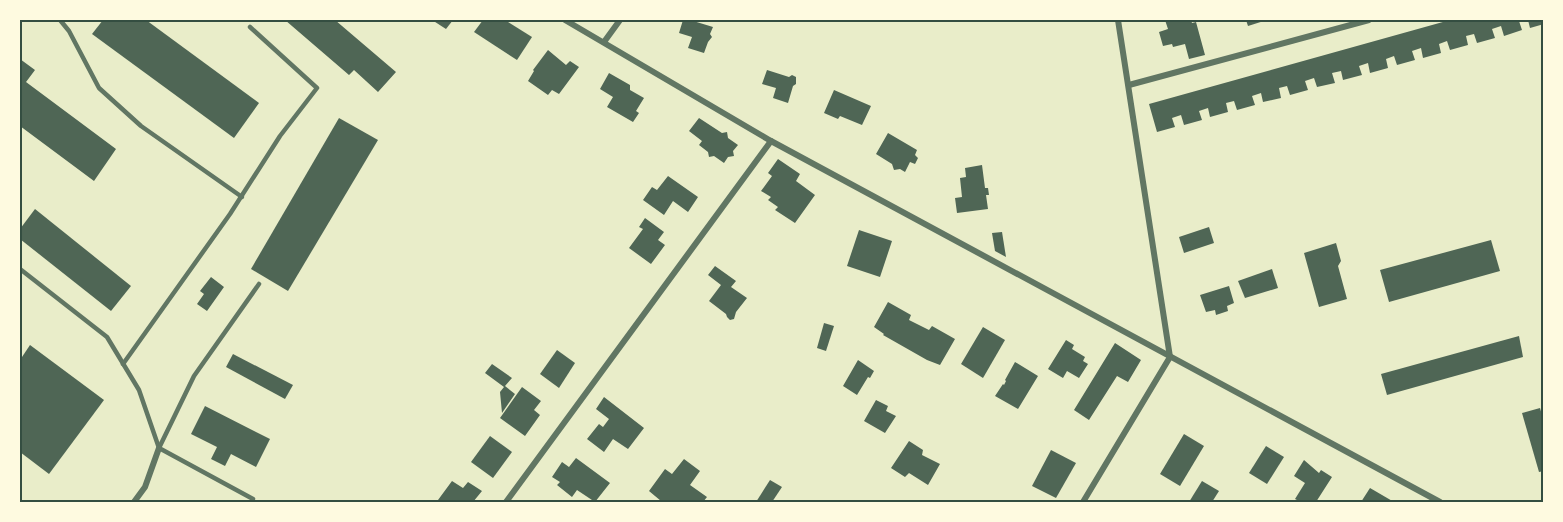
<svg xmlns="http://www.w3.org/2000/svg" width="1563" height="522" font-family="'Fira Sans',sans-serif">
  <rect width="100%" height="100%" fill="#e9edc9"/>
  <!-- building -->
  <g fill="#4f6655">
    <polygon points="103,20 146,20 259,103 234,138 92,34"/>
    <polygon points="285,20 335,20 396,72 378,92 354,70 349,75"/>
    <polygon points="432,20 453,20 446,29"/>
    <polygon points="483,20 505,20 532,37 517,60 474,32"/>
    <polygon points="683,20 690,20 713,27 710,34 712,37 708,42 704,53 688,48 692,37 679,33"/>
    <polygon points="1165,20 1191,20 1192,23 1196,22 1205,55 1189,59 1185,44 1173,47 1172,44 1163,46 1159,32 1168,29"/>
    <polygon points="1246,20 1267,20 1248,26"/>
    <polygon points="1450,20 1523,20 1519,21 1522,30 1504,36 1501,26 1492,29 1495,38 1477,43 1474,34 1466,36 1468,45 1450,50 1447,41 1439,44 1441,53 1423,58 1421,48 1412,51 1415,60 1397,65 1394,56 1386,59 1388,68 1370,73 1368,63 1359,66 1362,75 1343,80 1341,71 1332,73 1335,83 1317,87 1314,78 1305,81 1308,90 1290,95 1287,86 1279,88 1281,98 1263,102 1261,93 1252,96 1255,105 1237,110 1234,101 1226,103 1228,112 1210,117 1208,108 1199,111 1202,120 1184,125 1181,115 1172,118 1175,127 1157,132 1149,104"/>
    <polygon points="1528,20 1544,20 1544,24 1530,28"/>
    <polygon points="548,50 566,65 570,61 579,67 559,94 552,90 548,95 528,81 534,71 533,70"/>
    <polygon points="20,59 35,70 26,82 116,149 94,181 20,126"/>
    <polygon points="767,70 789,77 792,75 796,77 796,84 793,86 788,103 773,98 776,88 762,84"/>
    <polygon points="609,73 630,85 630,90 644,98 636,111 639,113 633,122 607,107 613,97 600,89"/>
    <polygon points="834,90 871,106 862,125 840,116 838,119 824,113"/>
    <polygon points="339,118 378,140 288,291 251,269"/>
    <polygon points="699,118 722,133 727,132 728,138 738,145 733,151 734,156 728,157 724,163 714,156 709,157 708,152 699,145 702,141 689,131"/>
    <polygon points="888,133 917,150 915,155 918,158 915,164 910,162 905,172 900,169 894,170 892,164 876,154"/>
    <polygon points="778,159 800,174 796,181 815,195 795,223 775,210 778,207 768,200 771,197 761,191 772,176 768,173"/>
    <polygon points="982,165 985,188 988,188 989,195 986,195 988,209 957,213 955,198 962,197 960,178 966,177 965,168"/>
    <polygon points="668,176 698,197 688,212 673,201 664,215 643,200 652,187 657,190"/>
    <polygon points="35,209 131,286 111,311 20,239 20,229"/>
    <polygon points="645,218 664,232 658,240 665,245 651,264 629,248 643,229 639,227"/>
    <polygon points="1209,227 1214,243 1184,253 1179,237"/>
    <polygon points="859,230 892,241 880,277 847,266"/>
    <polygon points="1002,232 1006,257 995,251 992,233"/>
    <polygon points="1491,240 1500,271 1389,302 1380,270"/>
    <polygon points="1336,243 1341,261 1338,266 1347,299 1319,307 1304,253"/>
    <polygon points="715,266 736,281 731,287 747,298 736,312 734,319 730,320 727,317 726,314 709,301 721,285 708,275"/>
    <polygon points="1272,269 1278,288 1245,298 1238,281"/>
    <polygon points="211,277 224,287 207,311 197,304 204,294 200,291"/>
    <polygon points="1229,286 1234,303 1227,306 1228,311 1216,315 1215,310 1206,312 1200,295"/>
    <polygon points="888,302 911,315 909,320 929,330 932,326 955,339 940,365 927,360 883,335 884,334 874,327"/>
    <polygon points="824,323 834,326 826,351 817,348"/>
    <polygon points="983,327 1005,340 983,378 961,364"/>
    <polygon points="1519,336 1523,357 1387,395 1381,374"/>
    <polygon points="1066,340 1074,345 1072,349 1085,357 1083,361 1088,364 1079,378 1067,371 1063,378 1048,369"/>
    <polygon points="1115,343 1141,360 1128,382 1117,376 1089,420 1074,410"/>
    <polygon points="30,345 104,400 49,474 20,452 20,360"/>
    <polygon points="557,350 575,363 559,388 540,374"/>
    <polygon points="233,354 293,385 285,399 226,367"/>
    <polygon points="858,360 874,371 870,378 868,377 857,395 843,386"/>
    <polygon points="1015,362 1038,376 1018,409 995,396 1003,384 1004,385 1006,381 1005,380"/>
    <polygon points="492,364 512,378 505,386 515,394 502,413 500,392 504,387 485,373"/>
    <polygon points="522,387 541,401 534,410 540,415 525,436 500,418"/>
    <polygon points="604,397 644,428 628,449 613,439 604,452 587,439 599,424 603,427 609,419 596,409"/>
    <polygon points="876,400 888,406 886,411 896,416 885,433 864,421"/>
    <polygon points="205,406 270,439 256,467 231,454 225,466 211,459 217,447 191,434"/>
    <polygon points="1540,408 1544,422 1544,471 1539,472 1522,413"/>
    <polygon points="1184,434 1204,446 1180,486 1160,474"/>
    <polygon points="490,436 512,452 493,478 471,462"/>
    <polygon points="909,441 923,450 922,455 940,464 928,485 909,473 905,477 891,468"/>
    <polygon points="1266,446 1284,457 1267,484 1249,473"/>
    <polygon points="1051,450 1076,463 1056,498 1032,486"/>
    <polygon points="576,458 610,483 595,502 577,490 572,497 557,485 560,482 552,477 562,462 569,467"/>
    <polygon points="684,459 700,471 690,485 707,497 703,502 660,502 661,501 649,491 665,469 672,474"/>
    <polygon points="1304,460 1319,473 1321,470 1332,477 1316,502 1301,502 1295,499 1305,483 1294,476"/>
    <polygon points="770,480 782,487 772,502 756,502"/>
    <polygon points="452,481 463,488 468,482 482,491 473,502 442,502 438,500"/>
    <polygon points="1202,481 1219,491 1212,502 1189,502"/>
    <polygon points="1370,488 1394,502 1361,502"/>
  </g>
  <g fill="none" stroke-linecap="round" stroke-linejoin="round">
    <!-- service -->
    <g stroke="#617663" stroke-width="4.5">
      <polyline points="60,20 69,31 99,88 141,126 242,197"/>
      <polyline points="20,269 107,337 139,390 159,448 253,499"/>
      <polyline points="123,364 230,214 280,136 317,88 250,27"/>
      <polyline points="159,448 194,376 259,284"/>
    </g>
    <!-- minor -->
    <g stroke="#617663" stroke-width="6">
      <polyline points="565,20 771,141 1440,502"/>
      <polyline points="604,42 620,20"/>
      <polyline points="1129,85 1369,20"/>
      <polyline points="134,502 145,487 159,448"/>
      <polyline points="506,502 771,141"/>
      <polyline points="1083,502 1170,357 1118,20"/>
    </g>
  </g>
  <!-- border -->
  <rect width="1563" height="522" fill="none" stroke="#fefae0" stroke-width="42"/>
  <rect x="21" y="21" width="1521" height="480" fill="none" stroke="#344e41" stroke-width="2"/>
</svg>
